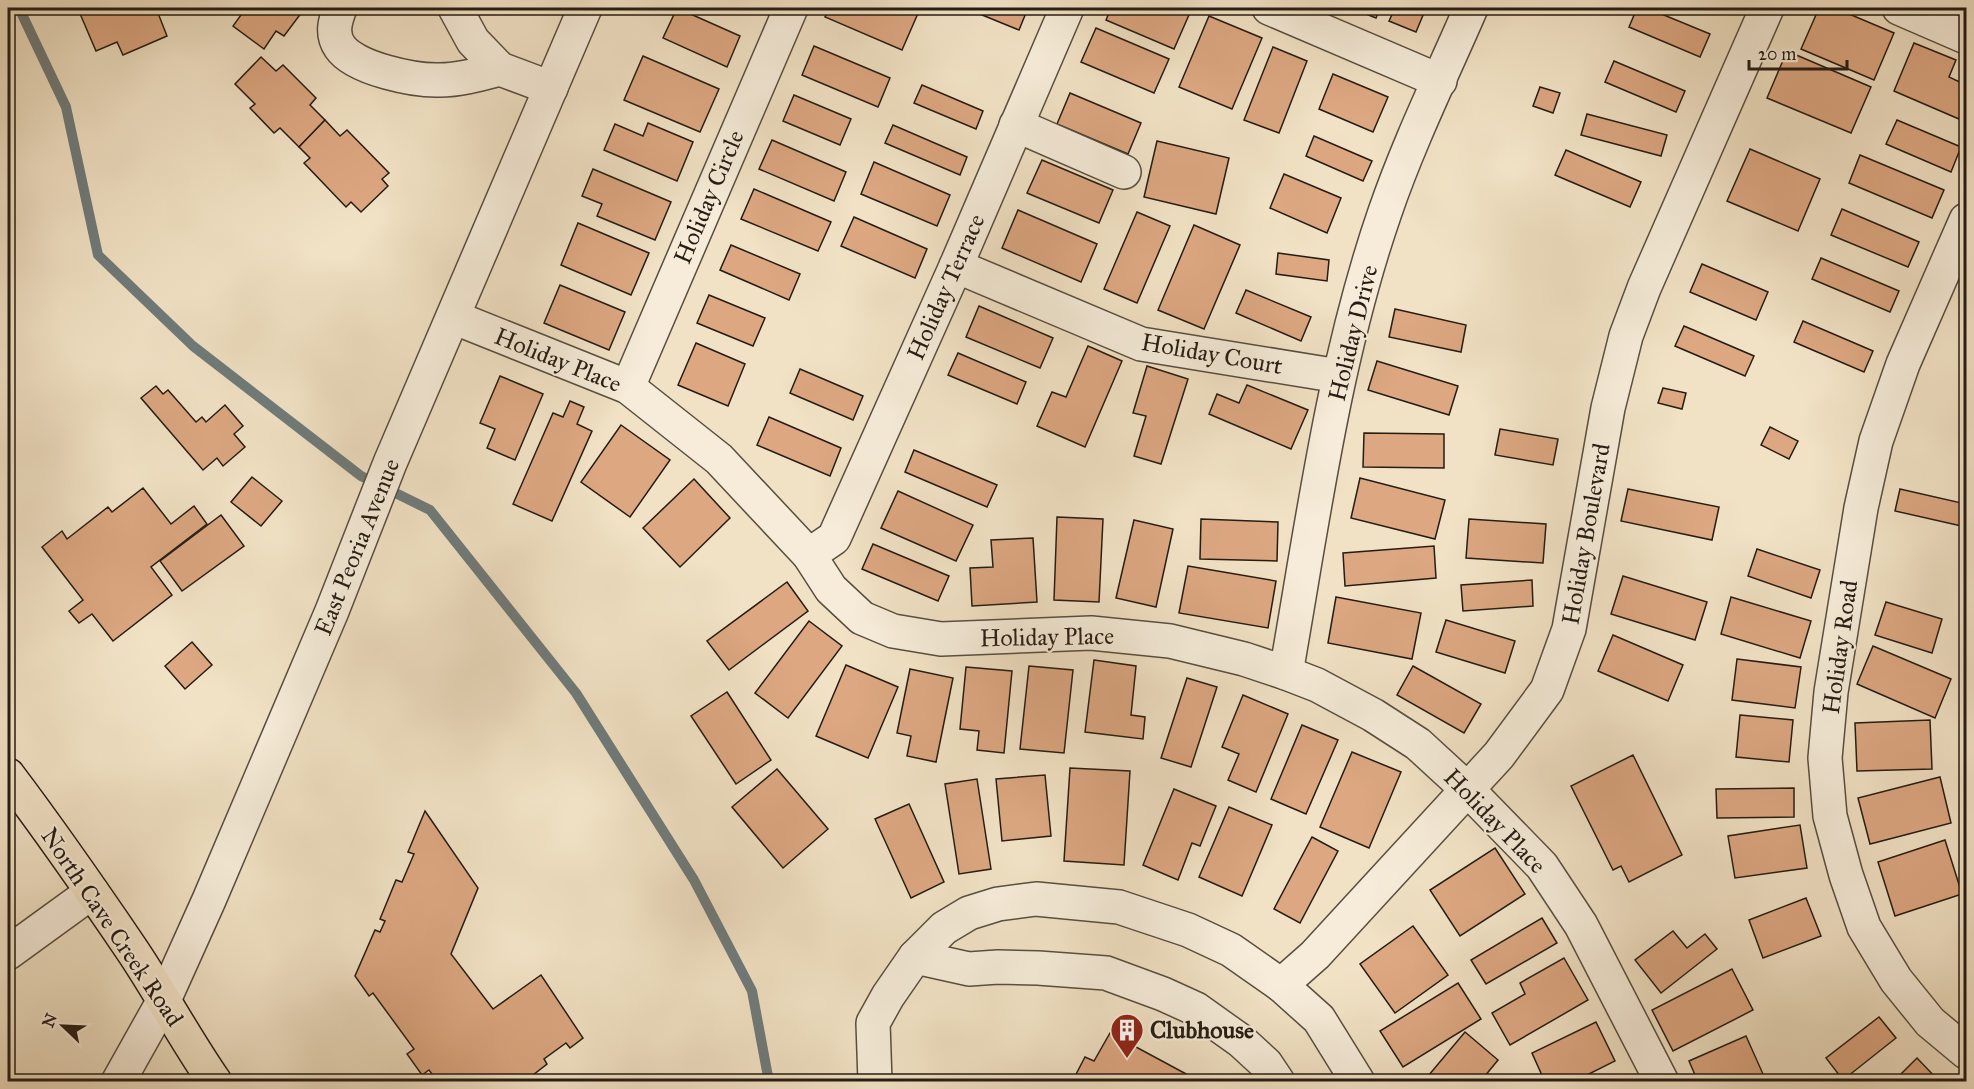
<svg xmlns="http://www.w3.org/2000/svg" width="1974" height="1089" font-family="'IM FELL Great Primer',serif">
  <rect width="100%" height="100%" fill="#f1e2c5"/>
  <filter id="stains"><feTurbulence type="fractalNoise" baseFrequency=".00333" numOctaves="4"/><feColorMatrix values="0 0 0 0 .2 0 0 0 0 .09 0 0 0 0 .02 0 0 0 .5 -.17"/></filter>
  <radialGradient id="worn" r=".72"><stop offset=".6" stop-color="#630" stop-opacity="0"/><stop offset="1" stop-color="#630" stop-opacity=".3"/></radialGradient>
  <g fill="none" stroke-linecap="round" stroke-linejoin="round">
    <!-- stream -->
    <polyline stroke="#6f7b7b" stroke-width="10" points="19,8 66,107 98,255 193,346 361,476 430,510 576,693 694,880 752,991 769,1082"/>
  </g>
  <!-- building -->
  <g fill="#dca781" stroke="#251c14" stroke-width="1.5">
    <polygon points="81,8 156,8 167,36 123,55 117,42 96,51 78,9"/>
    <polygon points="239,8 305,8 284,36 276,31 264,49 233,26 241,15 236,11"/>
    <polygon points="677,8 740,36 727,67 663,38"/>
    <polygon points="830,8 911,8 919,11 902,50 825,17"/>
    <polygon points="965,8 1028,8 1019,30"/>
    <polygon points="1111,8 1192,8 1174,49 1106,20"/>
    <polygon points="1351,8 1380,8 1376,18"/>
    <polygon points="1395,8 1426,8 1416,32 1389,21"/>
    <polygon points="1637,8 1647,8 1710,34 1700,57 1629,27"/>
    <polygon points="1819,8 1835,8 1894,33 1874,80 1801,49"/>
    <polygon points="1209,16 1262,38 1232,109 1179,87"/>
    <polygon points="1096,28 1169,59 1154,93 1081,62"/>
    <polygon points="1914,43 1956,60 1949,77 1966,85 1966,122 1894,91"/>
    <polygon points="814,46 890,78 878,107 802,75"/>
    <polygon points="1273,47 1307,61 1279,133 1244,120"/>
    <polygon points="1787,51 1871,87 1851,133 1767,98"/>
    <polygon points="643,56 719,89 700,132 624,100"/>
    <polygon points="261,57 276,71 283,65 316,98 310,105 325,120 299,147 280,128 274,133 250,108 255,104 235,84"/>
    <polygon points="1614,61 1685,91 1676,112 1605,82"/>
    <polygon points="1333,74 1388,97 1373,132 1319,109"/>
    <polygon points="922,85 983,111 976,129 914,103"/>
    <polygon points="1540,87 1560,93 1553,113 1533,106"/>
    <polygon points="1070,93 1141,123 1128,154 1057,124"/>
    <polygon points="794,95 851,119 840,145 783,121"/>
    <polygon points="1587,114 1667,135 1661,156 1581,135"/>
    <polygon points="325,120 340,136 347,130 389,173 382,179 388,186 361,212 351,202 346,207 304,163 310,158 299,147"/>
    <polygon points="1897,120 1961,147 1951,172 1886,144"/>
    <polygon points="648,123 693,142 677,181 604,150 615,124 643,136"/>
    <polygon points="893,125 967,157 960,175 885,143"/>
    <polygon points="1314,136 1372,161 1363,181 1306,156"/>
    <polygon points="772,140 846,172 834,201 759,169"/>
    <polygon points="1157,141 1229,158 1216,214 1144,197"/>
    <polygon points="1750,149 1820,179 1798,231 1727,201"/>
    <polygon points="1566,150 1641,182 1630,207 1555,175"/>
    <polygon points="1860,155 1944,190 1932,218 1849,183"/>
    <polygon points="1042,160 1113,190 1099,223 1027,193"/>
    <polygon points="874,162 950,195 937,226 861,194"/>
    <polygon points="593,169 671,202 655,240 597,216 602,204 582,196"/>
    <polygon points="1284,174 1341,198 1327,233 1270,208"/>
    <polygon points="754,189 831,222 818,251 741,219"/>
    <polygon points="1842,209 1919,242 1908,267 1831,235"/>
    <polygon points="1018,210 1097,244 1081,282 1002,248"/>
    <polygon points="1137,212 1170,226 1137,303 1104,289"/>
    <polygon points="854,217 927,249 915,278 841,246"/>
    <polygon points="578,223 649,253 631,295 561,265"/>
    <polygon points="1194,225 1240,245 1204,329 1158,310"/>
    <polygon points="731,245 800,274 789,300 720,270"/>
    <polygon points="1278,253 1329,260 1327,281 1276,274"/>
    <polygon points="1821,258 1899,291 1890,312 1812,279"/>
    <polygon points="1702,264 1768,292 1756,320 1690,292"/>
    <polygon points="560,285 625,312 609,350 544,323"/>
    <polygon points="1246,290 1311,317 1301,341 1236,313"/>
    <polygon points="709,295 765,318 753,346 697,323"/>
    <polygon points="979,306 1053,338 1040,368 966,337"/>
    <polygon points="1395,309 1466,325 1461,352 1389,337"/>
    <polygon points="1803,321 1873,351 1864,372 1794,342"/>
    <polygon points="1684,326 1754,356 1745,376 1675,346"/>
    <polygon points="696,343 745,364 728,406 678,385"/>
    <polygon points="1088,346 1122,361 1085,447 1037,426 1052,392 1066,397"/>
    <polygon points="958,353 1026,382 1017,404 948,375"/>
    <polygon points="1377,361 1458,386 1449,415 1368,390"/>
    <polygon points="1147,366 1188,379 1161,464 1134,456 1146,416 1133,413"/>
    <polygon points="800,369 863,396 853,420 790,393"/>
    <polygon points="500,376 543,394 515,460 487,448 495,429 480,423"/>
    <polygon points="1247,385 1308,410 1291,449 1209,414 1217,394 1239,403"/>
    <polygon points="156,386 163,394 168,390 196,422 202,417 206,422 225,405 243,426 234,434 245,447 223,466 217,458 203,470 141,398"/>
    <polygon points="1663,388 1686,393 1682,409 1658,403"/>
    <polygon points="570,401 584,407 577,424 592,431 552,521 513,504 553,413 563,417"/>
    <polygon points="769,417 841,448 830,476 757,445"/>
    <polygon points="621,425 670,460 630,517 581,482"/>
    <polygon points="1770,427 1798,441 1789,459 1761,445"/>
    <polygon points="1500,429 1558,439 1553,465 1495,455"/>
    <polygon points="1364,433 1444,434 1444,468 1363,467"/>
    <polygon points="914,450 997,485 987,507 905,472"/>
    <polygon points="252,477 282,501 261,526 231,502"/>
    <polygon points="1360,478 1445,500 1435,539 1351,518"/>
    <polygon points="694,479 730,518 680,567 643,528"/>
    <polygon points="143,488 171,524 194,506 207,524 151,567 172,595 113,641 92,614 79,623 69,611 83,600 42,547 62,531 67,539 108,507 112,512"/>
    <polygon points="1628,489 1719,507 1712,540 1621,521"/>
    <polygon points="1900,489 1966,504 1966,527 1895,511"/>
    <polygon points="898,491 973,525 956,561 881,528"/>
    <polygon points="221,515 244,546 182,591 160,561"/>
    <polygon points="1057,517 1103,519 1099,602 1054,600"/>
    <polygon points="1201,519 1278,522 1277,561 1200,559"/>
    <polygon points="1469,519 1546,524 1543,563 1466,558"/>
    <polygon points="1134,520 1173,529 1156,607 1116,598"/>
    <polygon points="1033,538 1037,602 972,606 970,568 993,567 991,540"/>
    <polygon points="873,544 949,576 938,601 862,569"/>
    <polygon points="1434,546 1436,578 1345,586 1343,553"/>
    <polygon points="1757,549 1820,570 1811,598 1748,576"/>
    <polygon points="1188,566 1276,581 1268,628 1179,613"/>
    <polygon points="1623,576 1707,602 1695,640 1611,614"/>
    <polygon points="1532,580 1533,606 1463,611 1461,585"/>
    <polygon points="787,582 808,611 729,670 707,641"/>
    <polygon points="1336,597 1421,613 1412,659 1328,643"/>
    <polygon points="1731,597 1811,621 1800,658 1721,634"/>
    <polygon points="1886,602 1942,619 1932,653 1875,635"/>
    <polygon points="1446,620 1515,641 1505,673 1436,652"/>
    <polygon points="809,621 842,646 788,718 755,693"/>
    <polygon points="1613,635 1683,665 1668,701 1598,671"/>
    <polygon points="192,642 212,665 185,689 165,666"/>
    <polygon points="1873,646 1951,679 1935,718 1857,684"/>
    <polygon points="1737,659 1801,667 1795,708 1732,700"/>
    <polygon points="1094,660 1136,666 1131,715 1145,717 1143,739 1085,732"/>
    <polygon points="846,665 898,687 868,758 816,736"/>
    <polygon points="1029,666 1073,670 1064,753 1020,749"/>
    <polygon points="1413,666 1481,704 1464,733 1397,695"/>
    <polygon points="966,667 1012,671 1004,753 977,750 979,731 960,729"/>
    <polygon points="910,669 953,678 936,762 907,756 911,736 897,733"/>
    <polygon points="1187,678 1217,687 1191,767 1161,758"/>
    <polygon points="727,692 771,760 736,784 691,716"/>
    <polygon points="1243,695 1288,714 1256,792 1228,780 1239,754 1222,747"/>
    <polygon points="1740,715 1793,720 1789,762 1736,757"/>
    <polygon points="1930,720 1932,769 1857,771 1855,723"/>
    <polygon points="1302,725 1338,740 1306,814 1271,799"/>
    <polygon points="1352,752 1401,772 1369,848 1320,827"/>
    <polygon points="1633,755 1682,855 1629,882 1621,866 1613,870 1571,786"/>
    <polygon points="1070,768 1130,771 1124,865 1064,861"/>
    <polygon points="777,769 828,829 783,868 732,807"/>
    <polygon points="1045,775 1051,836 1002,841 996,779"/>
    <polygon points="1940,777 1951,823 1870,844 1858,798"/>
    <polygon points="977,779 991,869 959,874 945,784"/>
    <polygon points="1794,788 1794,817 1717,818 1716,789"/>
    <polygon points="1174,789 1216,806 1200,846 1192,843 1178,880 1143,865"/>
    <polygon points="909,804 944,882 911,898 875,819"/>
    <polygon points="1229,807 1272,825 1242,896 1199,877"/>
    <polygon points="425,811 478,888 451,954 493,1009 541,975 583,1038 570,1048 566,1043 544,1059 547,1064 524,1082 515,1080 513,1082 438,1082 429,1070 422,1075 407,1054 414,1049 373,993 369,996 355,976 375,930 380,932 385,921 380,919 396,880 402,882 414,854 408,852"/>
    <polygon points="1800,825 1807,868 1735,878 1728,836"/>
    <polygon points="1312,837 1338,851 1300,923 1274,909"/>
    <polygon points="1945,840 1962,894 1895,916 1878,862"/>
    <polygon points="1495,848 1525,894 1460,936 1430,890"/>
    <polygon points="1806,898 1821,936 1763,958 1749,920"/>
    <polygon points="1542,918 1557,943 1486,984 1471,960"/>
    <polygon points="1413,926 1448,975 1395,1013 1360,964"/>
    <polygon points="1673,931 1687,948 1705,934 1717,949 1661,993 1635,960"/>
    <polygon points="1564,958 1588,1000 1510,1045 1492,1013 1525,994 1520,983"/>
    <polygon points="1732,969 1753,1010 1673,1051 1652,1010"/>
    <polygon points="1458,983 1481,1019 1403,1067 1380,1031"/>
    <polygon points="1879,1017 1896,1038 1843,1080 1826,1058"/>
    <polygon points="1596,1022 1615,1061 1573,1082 1545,1082 1532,1053"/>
    <polygon points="1465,1032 1498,1060 1480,1082 1423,1082"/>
    <polygon points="1110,1033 1201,1082 1072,1082 1085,1057 1094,1061"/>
    <polygon points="1746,1036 1763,1074 1745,1082 1698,1082 1689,1061"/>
    <polygon points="1917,1058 1939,1081 1893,1082"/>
  </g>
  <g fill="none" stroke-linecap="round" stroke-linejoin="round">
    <defs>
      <g id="minor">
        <path d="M340 8C335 21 331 34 340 47 355 69 416 81 440 80 460 80 481 74 500 69"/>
        <polyline points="455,8 473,41 500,69 551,88"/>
        <polyline points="1269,8 1440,81"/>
        <polyline points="1899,8 1966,37"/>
        <polyline points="1016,125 1124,172"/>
        <polyline points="1966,220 1903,364 1876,441 1861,508 1831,692 1825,758 1830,816 1846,875 1864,927 1896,980 1930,1022 1966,1052"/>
        <polyline points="956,266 1141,344 1339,376"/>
        <polyline points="453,317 628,387 719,459 809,555 831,589 862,618 893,631 941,639 1091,633 1170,641 1244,659 1286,673 1317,685 1373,715 1418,744 1467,789 1542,866 1581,925 1662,1082"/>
        <polyline points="628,387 791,8"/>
        <polyline points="809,555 834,538 956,266 1067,8"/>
        <path d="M1286 673C1313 520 1334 359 1385 212 1409 142 1442 75 1471 8"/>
        <polyline points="8,953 92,892"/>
        <polyline points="915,957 969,969 998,967 1038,968 1106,973 1163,994 1196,1009 1241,1041 1266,1064 1278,1082"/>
        <polyline points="1281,985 1315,955 1499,755 1547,690 1569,629 1608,408 1626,336 1644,288 1767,8"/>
        <polyline points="118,1082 164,1000 209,900 332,611 390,463 585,8"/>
        <polyline points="875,1082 873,1023 888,996 915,957 944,928 969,913 998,904 1036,899 1119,907 1188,930 1231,950 1281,985 1319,1019 1358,1082"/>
      </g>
      <path id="major" d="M8 775C51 832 92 891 132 950 161 993 185 1039 215 1082"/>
    </defs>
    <!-- minor casing -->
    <use href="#minor" stroke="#584e40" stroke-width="36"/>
    <!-- major casing -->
    <use href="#major" stroke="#251c14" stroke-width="36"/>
    <!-- minor -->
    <use href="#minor" stroke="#f6ecd9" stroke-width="33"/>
    <!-- major -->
    <use href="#major" stroke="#f1e2c5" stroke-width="33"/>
  </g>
  <!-- icons -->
  <defs>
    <symbol id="building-pin" viewBox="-11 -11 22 30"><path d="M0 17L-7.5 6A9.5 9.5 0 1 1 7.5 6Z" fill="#8f2418" stroke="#f6ecd9"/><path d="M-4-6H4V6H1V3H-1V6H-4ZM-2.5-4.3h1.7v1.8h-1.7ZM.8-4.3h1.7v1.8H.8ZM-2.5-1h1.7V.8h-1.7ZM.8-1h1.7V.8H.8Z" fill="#fff"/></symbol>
  </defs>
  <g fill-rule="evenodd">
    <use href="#building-pin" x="1108" y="1011" width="38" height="52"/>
  </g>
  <g text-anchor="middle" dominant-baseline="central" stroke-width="4.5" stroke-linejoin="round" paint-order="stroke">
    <!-- street labels -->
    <g font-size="24" fill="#251c14" stroke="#f6ecd9">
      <text transform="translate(709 197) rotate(-67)">Holiday Circle</text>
      <text transform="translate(946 287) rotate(-66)">Holiday Terrace</text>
      <text transform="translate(1353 333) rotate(-76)">Holiday Drive</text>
      <text transform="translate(1212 354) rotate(10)">Holiday Court</text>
      <text transform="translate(558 360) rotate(22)">Holiday Place</text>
      <text transform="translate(1586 534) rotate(-80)">Holiday Boulevard</text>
      <text transform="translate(357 547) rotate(-68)">East Peoria Avenue</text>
      <text transform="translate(1047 637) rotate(-1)">Holiday Place</text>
      <text transform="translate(1840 647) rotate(-82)">Holiday Road</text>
      <text transform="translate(1495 821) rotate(46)">Holiday Place</text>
      <text transform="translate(112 927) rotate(56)">North Cave Creek Road</text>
    </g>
    <!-- poi labels -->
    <g font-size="24" font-weight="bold" fill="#251c14" stroke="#f6ecd9" text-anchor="start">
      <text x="1150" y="1030">Clubhouse</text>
    </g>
  </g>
  <!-- margin -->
  <rect width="1974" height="1089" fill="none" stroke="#f1e2c5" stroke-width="30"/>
  <rect x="9" y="9" width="1956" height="1071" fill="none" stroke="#251c14" stroke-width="3"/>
  <rect x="15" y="15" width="1944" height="1059" fill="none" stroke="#251c14" stroke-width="1.5"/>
  <!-- north arrow -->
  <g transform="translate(63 1026) rotate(293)" stroke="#f6ecd9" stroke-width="4.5" paint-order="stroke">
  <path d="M0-4.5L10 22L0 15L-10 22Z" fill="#251c14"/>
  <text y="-9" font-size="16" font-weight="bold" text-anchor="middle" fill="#251c14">N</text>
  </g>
  <!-- scale -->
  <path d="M1749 60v9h98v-9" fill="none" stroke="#251c14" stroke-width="3"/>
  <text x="1758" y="60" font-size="18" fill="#251c14" stroke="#f6ecd9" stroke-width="4.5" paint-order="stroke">20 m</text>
  <rect width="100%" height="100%" filter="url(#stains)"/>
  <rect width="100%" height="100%" fill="url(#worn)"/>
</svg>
